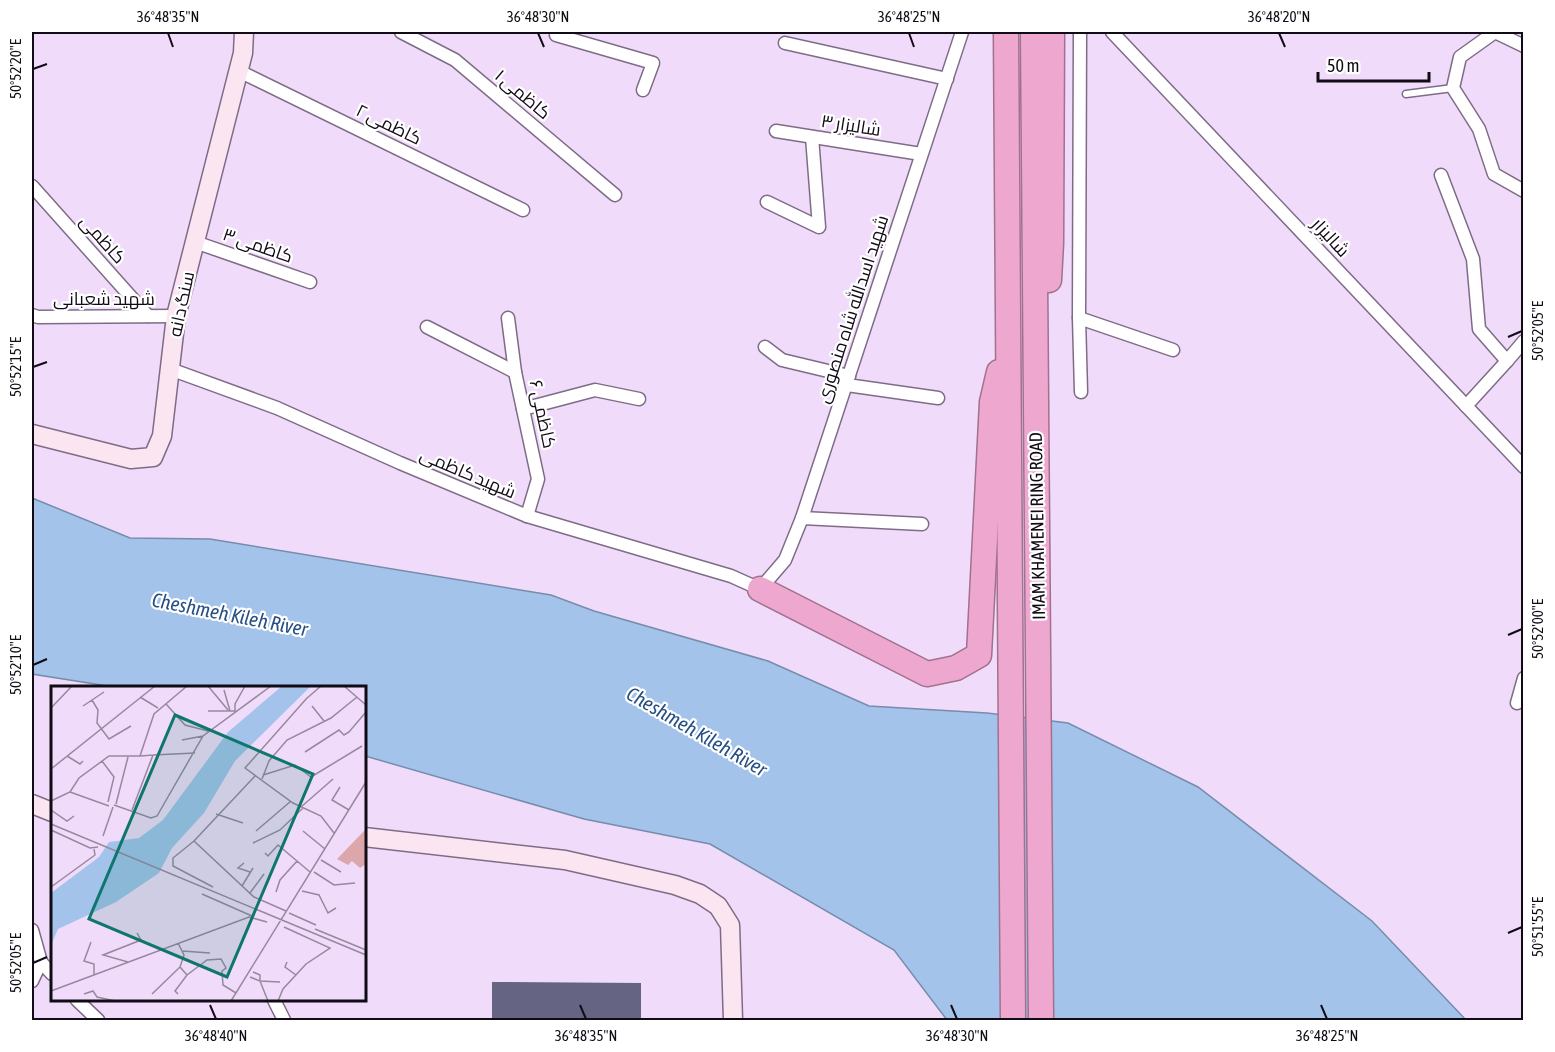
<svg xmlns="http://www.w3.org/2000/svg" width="1555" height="1052" font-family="'Asap Condensed',Cairo,sans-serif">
  <rect width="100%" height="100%" fill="#f0dcfa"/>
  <!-- water -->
  <polygon fill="#a3c3eb" stroke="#778cab" stroke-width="1.5" points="32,498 130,538 210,539 551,595 594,611 768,661 869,706 987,713 1068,723 1198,787 1372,921 1466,1020 947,1020 894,950 710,844 584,819 365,756 364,688 120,688 32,674"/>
  <!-- building -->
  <polygon fill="#656583" points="492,982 641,983 641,1020 492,1020"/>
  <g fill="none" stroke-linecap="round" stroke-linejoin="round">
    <defs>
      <polyline id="lane" points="1406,94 1453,88"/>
      <g id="street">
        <polyline points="401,32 455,60 615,195"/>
        <polyline points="557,32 556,35 653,63 643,90"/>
        <polyline points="1080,32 1079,318 1081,392"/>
        <polyline points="1112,32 1524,467"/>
        <polyline points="785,43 947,79"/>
        <polyline points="1524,46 1495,32 1460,57 1453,88 1479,129 1494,174 1524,191"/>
        <polyline points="239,71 523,210"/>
        <polyline points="776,131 921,154"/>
        <polyline points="1441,175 1473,259 1479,329 1507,361"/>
        <polyline points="32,186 148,316"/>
        <polyline points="767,202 819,227 812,137"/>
        <polyline points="195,242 310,282"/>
        <polyline points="32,315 38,317 176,316"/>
        <polyline points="508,318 515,372 538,479 527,516"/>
        <polyline points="1079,318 1173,350"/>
        <polyline points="427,327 515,372"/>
        <polyline points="765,347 782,360 849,376"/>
        <polyline points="170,369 277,408 400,463 527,516 731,576 760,589 785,560 802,518 962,32"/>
        <polyline points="847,385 938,398"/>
        <polyline points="1466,406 1507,361 1524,341"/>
        <polyline points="523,409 595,390 639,399"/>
        <polyline points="802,518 922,524"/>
        <polyline points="1517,703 1524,678"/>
        <polyline points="32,930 41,962 32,981"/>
        <polyline points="41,962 52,974"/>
        <polyline points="77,1000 98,1020"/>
        <polyline points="274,1000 284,1020"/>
      </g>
      <g id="secondary">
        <polyline points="32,434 131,459 153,457 162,436 176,316 243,53 244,32"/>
        <polyline points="32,804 52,812"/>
        <polyline points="364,837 565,860 675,885 700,894 718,906 730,925 733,1020"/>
      </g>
      <g id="highway">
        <polyline points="1006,32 1013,1020"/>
        <polyline points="1033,32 1041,1020"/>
        <polyline points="1049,280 1051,243 1052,32"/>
        <polyline points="760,589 927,674 956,668 979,655 992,402 999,372"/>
      </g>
    </defs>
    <!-- lane casing -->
    <use href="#lane" stroke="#7e6c87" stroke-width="9"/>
    <!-- street casing -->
    <use href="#street" stroke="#7e6c87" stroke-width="15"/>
    <!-- secondary casing -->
    <use href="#secondary" stroke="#7e6c87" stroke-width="21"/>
    <!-- highway casing -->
    <use href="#highway" stroke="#a1718e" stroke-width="27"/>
    <!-- lane -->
    <use href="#lane" stroke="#fff" stroke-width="6"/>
    <!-- street -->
    <use href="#street" stroke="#fff" stroke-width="12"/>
    <!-- secondary -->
    <use href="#secondary" stroke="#fae5f1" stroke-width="18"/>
    <!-- highway -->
    <use href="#highway" stroke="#eea8cf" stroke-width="24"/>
  </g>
  <!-- ticks -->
  <path fill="none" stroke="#110b15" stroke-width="2" d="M168 33 173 47M538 33 544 47M909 33 914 47M1279 33 1285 47M33 69 47 64M1508 337 1522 331M33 367 47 362M1508 635 1522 629M33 665 47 659M1508 933 1522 927M33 963 47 957M210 1005 216 1019M580 1005 586 1019M951 1005 957 1019M1321 1005 1327 1019"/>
  <g text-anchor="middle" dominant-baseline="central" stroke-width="4.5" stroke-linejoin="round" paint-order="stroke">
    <!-- street labels -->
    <g font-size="18" fill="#110b15" stroke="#fff">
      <text transform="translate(523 94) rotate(40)">کاظمی ۱</text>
      <text transform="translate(389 124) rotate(26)">کاظمی ۲</text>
      <text transform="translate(851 125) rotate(9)">شالیزار ۳</text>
      <text transform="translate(1331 237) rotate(47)">شالیزار</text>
      <text transform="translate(103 239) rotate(48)">کاظمی</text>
      <text transform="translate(258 245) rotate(19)">کاظمی ۳</text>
      <text x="104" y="298">شهید شعبانی</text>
      <text transform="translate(181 304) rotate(-78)">سنگ دانه</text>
      <text transform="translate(852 309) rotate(-72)">شهید اسدالله شاه منصوری</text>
      <text transform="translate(543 414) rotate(78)">کاظمی ۶</text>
      <text transform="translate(468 473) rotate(23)">شهید کاظمی</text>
      <text transform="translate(1037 526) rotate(-91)">IMAM KHAMENEI RING ROAD</text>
    </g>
    <!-- water labels -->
    <g font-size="20" font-style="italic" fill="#265083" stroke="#fff">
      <text transform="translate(230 614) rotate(11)">Cheshmeh Kileh River</text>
      <text transform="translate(697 731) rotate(30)">Cheshmeh Kileh River</text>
    </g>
  </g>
  <!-- overview -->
  <g transform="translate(51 686)">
    <rect width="315" height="315" fill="#f0dcfa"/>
    <path d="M315 143V178L309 182 301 175 297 179 286 173Z" fill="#dca7aa"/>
    <path d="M231 0H260L184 75 153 127 121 162 108 187 65 216 7 243 0 259V207L48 171 58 156 88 152 112 134 177 46Z" fill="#a3c3eb"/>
    <path fill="none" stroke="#97889e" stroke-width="1.5" d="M157 0 177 24M293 0 315 19M173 4 179 25M89 11 107 22M256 12 194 82 242 117 270 130 283 147M255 13 270 0M41 14 47 24 46 37 58 53 80 40M115 18 134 39 157 45M32 20 53 6M261 20 273 35M0 22 21 0M157 25H184V18L194 0M131 54 152 50M254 66 288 44 293 49 298 46 315 26M102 69 144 67M16 70 29 78 32 75M51 75 63 91 57 116M0 83 104 0M212 89 244 79 260 91 311 60M204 90 143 155 203 211 235 225M211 93 218 75 236 54 280 32 306 11M289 101 281 114 298 124M19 106 58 120M0 115 19 106 28 92 58 70H89L103 28 136 0M65 118 77 71M63 119 100 132 106 130 152 50 220 0M250 121 282 93M0 124 16 135 23 130M81 124 102 69 89 70M165 128 192 137M0 138 315 269M0 144 39 162 47 161M205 145 240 115M252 145 274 163M52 150 62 121M143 155 122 172V180L162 201M202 157 229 144 252 122M214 167 217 170 227 159 259 186M270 174 290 186M193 177 187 182 199 186M263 186 283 199 304 197M191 200 202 182M0 201 44 169 43 163M251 205 268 209 277 227 285 222M225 206 229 194 246 175M199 207 213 188M151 208 201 230M238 227 265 239M264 243 315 264M40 256 33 275 43 278V289M127 257 133 269 129 281 136 289M131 265 159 267M77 276 52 269 90 254 86 247M236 276 234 281 245 289M202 286 209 289V295L229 296M199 291 209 295 217 315M0 305 198 231 216 236M33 308 42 305 46 311 64 315M101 308 129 281M127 308 124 305 136 289 156 274 170 273 175 282 171 285 172 299 185 307M180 315 315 96M227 315 232 303 255 278 279 262 233 241"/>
    <path fill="#0f766e" fill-opacity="0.15" stroke="#0f766e" stroke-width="3" d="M124 29 262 88 176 291 38 233Z"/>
    <rect width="315" height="315" fill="none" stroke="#110b15" stroke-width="3"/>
  </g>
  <!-- border -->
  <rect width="1555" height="1052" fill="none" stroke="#ffffff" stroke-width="66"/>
  <!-- scale -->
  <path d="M1318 72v9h111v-9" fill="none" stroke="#110b15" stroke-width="3"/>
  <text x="1327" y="72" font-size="18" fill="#110b15" stroke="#ffffff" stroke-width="4.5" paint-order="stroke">50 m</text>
  <rect x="33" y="33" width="1489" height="986" fill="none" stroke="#110b15" stroke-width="2"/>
  <g font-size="15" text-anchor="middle" fill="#110b15">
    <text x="168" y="22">36°48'35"N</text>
    <text x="538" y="22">36°48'30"N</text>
    <text x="909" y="22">36°48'25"N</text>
    <text x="1279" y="22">36°48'20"N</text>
    <text transform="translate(16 69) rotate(-90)" y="5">50°52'20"E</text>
    <text transform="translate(1538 331) rotate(-90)" y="5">50°52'05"E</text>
    <text transform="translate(16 367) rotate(-90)" y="5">50°52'15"E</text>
    <text transform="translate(1538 629) rotate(-90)" y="5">50°52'00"E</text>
    <text transform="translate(16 665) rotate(-90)" y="5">50°52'10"E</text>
    <text transform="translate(1538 927) rotate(-90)" y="5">50°51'55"E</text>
    <text transform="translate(16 963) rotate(-90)" y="5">50°52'05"E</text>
    <text x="216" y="1041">36°48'40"N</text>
    <text x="586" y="1041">36°48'35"N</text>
    <text x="957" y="1041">36°48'30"N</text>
    <text x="1327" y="1041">36°48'25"N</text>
  </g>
</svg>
